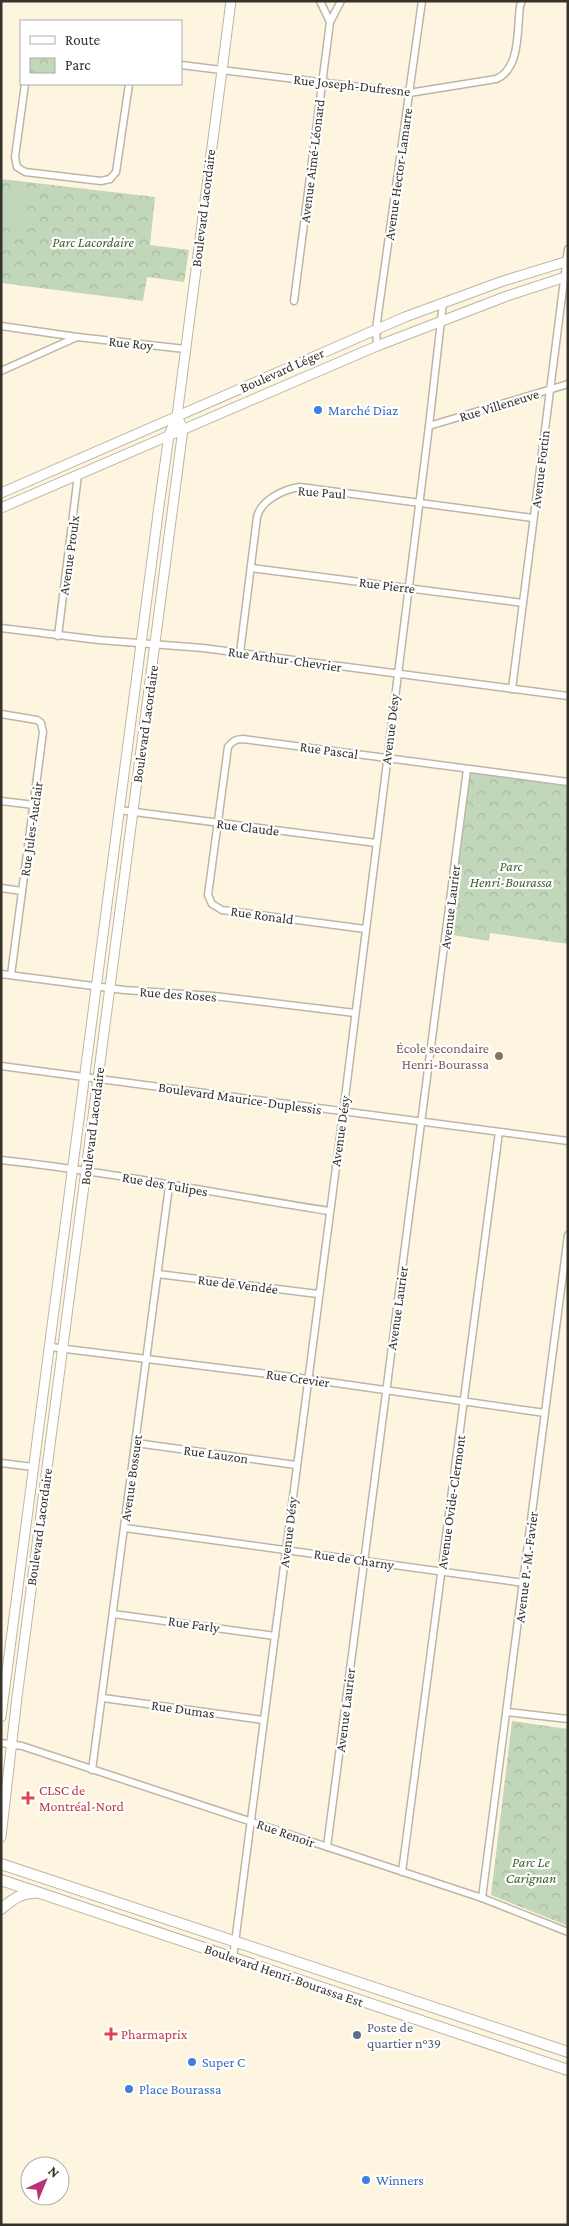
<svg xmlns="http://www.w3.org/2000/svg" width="569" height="2226" font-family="'Crimson Pro',serif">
  <defs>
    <pattern id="park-crowns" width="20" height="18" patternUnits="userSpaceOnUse" patternTransform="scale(1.25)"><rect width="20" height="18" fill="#c2d6ba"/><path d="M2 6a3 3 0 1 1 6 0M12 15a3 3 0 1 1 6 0" fill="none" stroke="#a7b8a0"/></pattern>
  </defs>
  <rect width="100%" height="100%" fill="#fef5e0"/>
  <!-- park -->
  <g fill="url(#park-crowns)">
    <polygon points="1,179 155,197 150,245 189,250 184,282 147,277 143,301 1,283"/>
    <polygon points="467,769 568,783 568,944 490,933 489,941 447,934"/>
    <polygon points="512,1721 568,1729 568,1926 491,1895"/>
  </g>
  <!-- pitch -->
  <g fill="#c2d6ba">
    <polygon points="1,191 26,194 22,228 1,225"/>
    <path d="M568 1827V1857L558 1853C553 1846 555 1833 562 1828Z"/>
  </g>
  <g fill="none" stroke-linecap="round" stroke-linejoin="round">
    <defs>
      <g id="street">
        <polyline points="330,22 341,1"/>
        <path d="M181 65 409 93 496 79C521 69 517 28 520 6L522 1"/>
        <polyline points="25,84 15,157 17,167 25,172 101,181 110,179 116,172 129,84"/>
        <polyline points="294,301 330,22 320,1"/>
        <polyline points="1,326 77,337 185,349"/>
        <polyline points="377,346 376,329 422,1"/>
        <polyline points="1,371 77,337"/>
        <polyline points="429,426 568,384"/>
        <polyline points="251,568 523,603"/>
        <polyline points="1,628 99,640 203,648 568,696"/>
        <polyline points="58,636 78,475"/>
        <path d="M240 653 257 517C261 500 284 489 300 487L533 518"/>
        <polyline points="512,689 568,249"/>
        <polyline points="1,714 37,720 41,723 43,732 11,975"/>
        <polyline points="1,801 34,805"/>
        <polyline points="119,810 376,843"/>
        <polyline points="1,888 22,891"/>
        <path d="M365 929 222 910 212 904 208 895 228 747C232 741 236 739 243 739L568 782"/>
        <polyline points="1,974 124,990 214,996 355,1013"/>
        <polyline points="1,1066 568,1141"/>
        <path d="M1 1160C111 1172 220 1194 329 1211"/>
        <polyline points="158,1274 318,1294"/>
        <polyline points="50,1347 308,1379 545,1413"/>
        <polyline points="136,1443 296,1465"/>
        <polyline points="1,1463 33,1467"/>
        <polyline points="125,1528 524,1583"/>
        <polyline points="113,1614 275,1636"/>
        <polyline points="103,1698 263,1720"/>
        <polyline points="507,1712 568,1719"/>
        <polyline points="1,1743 22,1746 482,1898 568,1932"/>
        <polyline points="92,1770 169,1186"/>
        <polyline points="327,1847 467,769"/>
        <polyline points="402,1872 499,1132"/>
        <polyline points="482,1898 568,1235"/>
        <polyline points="233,1958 345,1098 429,426 443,303"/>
      </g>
      <g id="secondary">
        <polyline points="1,493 405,317 503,281 568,261"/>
        <polyline points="1,508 377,346 507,296 568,276"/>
        <polyline points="1,1717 159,506 169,435 177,416 231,1"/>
        <polyline points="1,1837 17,1697 183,429 177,416"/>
      </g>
      <g id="primary">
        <polyline points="1,1864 568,2052"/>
        <polyline points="1,1880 568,2070"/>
        <path d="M1 1909C12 1900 20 1893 34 1893"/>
      </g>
    </defs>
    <!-- street casing -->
    <use href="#street" stroke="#beb6a2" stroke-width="9"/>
    <!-- secondary casing -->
    <use href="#secondary" stroke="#beb6a2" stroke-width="11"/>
    <!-- primary casing -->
    <use href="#primary" stroke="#beb6a2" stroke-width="12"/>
    <!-- street -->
    <use href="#street" stroke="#fff" stroke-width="6"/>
    <!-- secondary -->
    <use href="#secondary" stroke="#fff" stroke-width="9"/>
    <!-- primary -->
    <use href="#primary" stroke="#fff" stroke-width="10"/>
  </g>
  <!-- markers -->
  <g fill="#3f7fe0" stroke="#fff" stroke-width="2">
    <circle cx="318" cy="410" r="5"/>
    <circle cx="192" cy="2062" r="5"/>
    <circle cx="129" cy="2089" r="5"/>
    <circle cx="366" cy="2180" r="5"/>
  </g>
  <circle fill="#8d6e63" stroke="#fff" stroke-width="2" cx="499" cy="1056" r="5"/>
  <g fill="#e0444e" stroke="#fff" stroke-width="2">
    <path d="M25.5 1790.5h5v5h5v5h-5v5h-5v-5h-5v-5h5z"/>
    <path d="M108.5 2026.5h5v5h5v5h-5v5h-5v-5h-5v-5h5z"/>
  </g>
  <circle fill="#5c6f8a" stroke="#fff" stroke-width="2" cx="357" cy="2035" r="5"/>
  <g text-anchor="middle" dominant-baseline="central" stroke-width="4.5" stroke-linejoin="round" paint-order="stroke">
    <!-- street labels -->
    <g font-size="14" fill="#35322a" stroke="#fff">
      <text transform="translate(352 85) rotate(6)">Rue Joseph-Dufresne</text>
      <text transform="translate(312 161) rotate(-83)">Avenue Aimé-Léonard</text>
      <text transform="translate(398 174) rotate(-82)">Avenue Hector-Lamarre</text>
      <text transform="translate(203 208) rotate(-83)">Boulevard Lacordaire</text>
      <text transform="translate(131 343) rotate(6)">Rue Roy</text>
      <text transform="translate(282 370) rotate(-24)">Boulevard Léger</text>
      <text transform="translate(499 405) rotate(-17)">Rue Villeneuve</text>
      <text transform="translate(540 469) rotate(-83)">Avenue Fortin</text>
      <text transform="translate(322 492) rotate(4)">Rue Paul</text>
      <text transform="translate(69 555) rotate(-82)">Avenue Proulx</text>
      <text transform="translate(387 585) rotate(7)">Rue Pierre</text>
      <text transform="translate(285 659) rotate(8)">Rue Arthur-Chevrier</text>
      <text transform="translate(145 724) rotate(-82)">Boulevard Lacordaire</text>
      <text transform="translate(390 729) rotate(-83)">Avenue Désy</text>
      <text transform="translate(329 750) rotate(8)">Rue Pascal</text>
      <text transform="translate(248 827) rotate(7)">Rue Claude</text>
      <text transform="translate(31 829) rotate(-82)">Rue Jules-Auclair</text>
      <text transform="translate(450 907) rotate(-83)">Avenue Laurier</text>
      <text transform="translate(262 915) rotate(8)">Rue Ronald</text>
      <text transform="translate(178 994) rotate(4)">Rue des Roses</text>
      <text transform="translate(240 1098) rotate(8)">Boulevard Maurice-Duplessis</text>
      <text transform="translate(92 1126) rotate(-83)">Boulevard Lacordaire</text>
      <text transform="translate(340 1131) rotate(-82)">Avenue Désy</text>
      <text transform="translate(165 1184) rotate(10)">Rue des Tulipes</text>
      <text transform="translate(238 1284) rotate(7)">Rue de Vendée</text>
      <text transform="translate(397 1308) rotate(-82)">Avenue Laurier</text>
      <text transform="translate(298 1378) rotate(8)">Rue Crevier</text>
      <text transform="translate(216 1454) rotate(8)">Rue Lauzon</text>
      <text transform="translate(131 1478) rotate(-82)">Avenue Bossuet</text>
      <text transform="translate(451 1502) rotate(-82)">Avenue Ovide-Clermont</text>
      <text transform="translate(39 1527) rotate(-82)">Boulevard Lacordaire</text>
      <text transform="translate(288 1532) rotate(-83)">Avenue Désy</text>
      <text transform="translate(354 1559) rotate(8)">Rue de Charny</text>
      <text transform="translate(526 1567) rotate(-83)">Avenue P.-M.-Favier</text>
      <text transform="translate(194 1624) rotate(8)">Rue Farly</text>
      <text transform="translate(183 1709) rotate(8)">Rue Dumas</text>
      <text transform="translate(345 1710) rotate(-83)">Avenue Laurier</text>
      <text transform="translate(286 1833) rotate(19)">Rue Renoir</text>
      <text transform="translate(284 1975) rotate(19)">Boulevard Henri-Bourassa Est</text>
    </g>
    <!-- park labels -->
    <g font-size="14" font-style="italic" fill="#3f5f30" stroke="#fff">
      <text x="93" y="242">Parc Lacordaire</text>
      <text x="511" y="866">Parc<tspan x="511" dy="16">Henri-Bourassa</tspan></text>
      <text x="531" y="1862">Parc Le<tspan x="531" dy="16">Carignan</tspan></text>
    </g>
    <!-- shop labels -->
    <g font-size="14" fill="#366cbe" stroke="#fff" text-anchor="start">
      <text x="328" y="410">Marché Diaz</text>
      <text x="202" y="2062">Super C</text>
      <text x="139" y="2089">Place Bourassa</text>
      <text x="376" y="2180">Winners</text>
    </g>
    <!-- education labels -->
    <g font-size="14" fill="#785e54" stroke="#fff" text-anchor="end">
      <text x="489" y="1048">École secondaire<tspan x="489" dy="16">Henri-Bourassa</tspan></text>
    </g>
    <!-- health labels -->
    <g font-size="14" fill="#be3a42" stroke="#fff" text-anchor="start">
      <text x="39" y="1790">CLSC de<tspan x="39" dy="16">Montréal-Nord</tspan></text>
      <text x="121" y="2034">Pharmaprix</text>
    </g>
    <!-- service labels -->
    <g font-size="14" fill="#4e5e75" stroke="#fff" text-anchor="start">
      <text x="367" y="2027">Poste de<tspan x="367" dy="16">quartier n°39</tspan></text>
    </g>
  </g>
  <!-- border -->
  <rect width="569" height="2226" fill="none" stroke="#35322a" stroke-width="5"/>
  <!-- legend -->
  <rect x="20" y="20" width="162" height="65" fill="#ffffff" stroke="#aeadaa"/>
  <rect x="30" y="36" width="25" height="8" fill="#ffffff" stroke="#aeadaa"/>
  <text x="65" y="45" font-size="15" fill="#35322a">Route</text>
  <rect x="30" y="58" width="25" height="15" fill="url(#park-crowns)" stroke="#aeadaa"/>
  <text x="65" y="70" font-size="15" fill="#35322a">Parc</text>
  <!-- north arrow -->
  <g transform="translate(45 2181) rotate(44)"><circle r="24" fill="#ffffff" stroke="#aeadaa"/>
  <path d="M0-4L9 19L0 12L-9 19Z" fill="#b93376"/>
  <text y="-8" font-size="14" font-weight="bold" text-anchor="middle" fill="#35322a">N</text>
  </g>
</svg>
